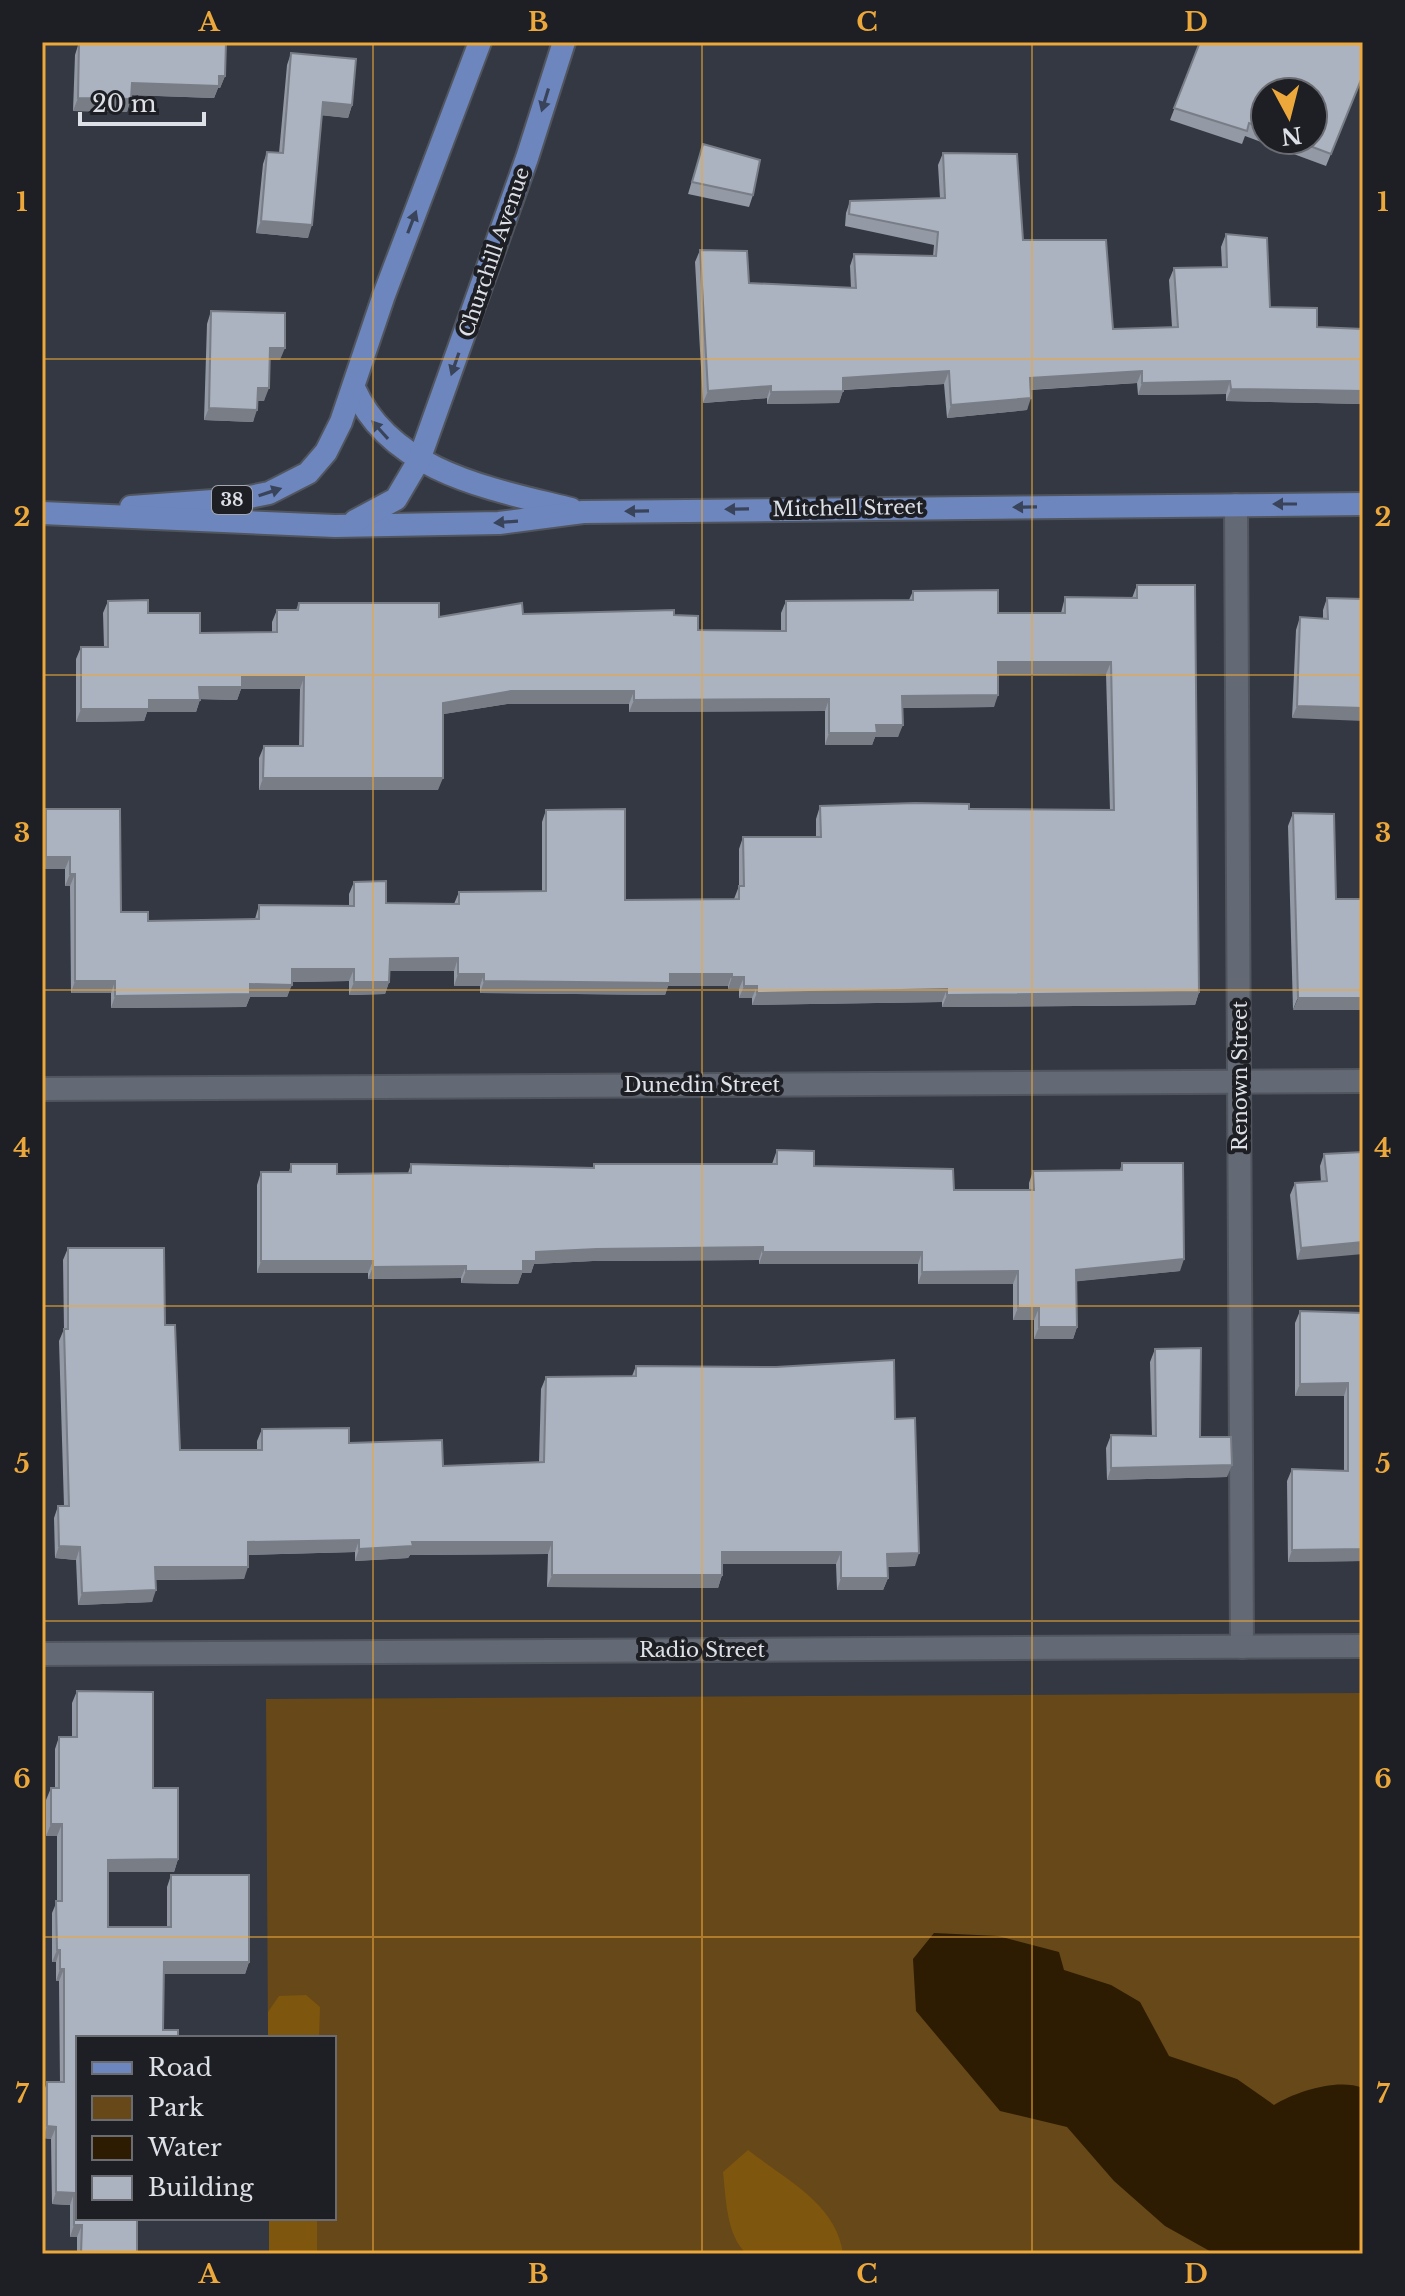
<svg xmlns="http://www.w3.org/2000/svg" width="1405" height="2296" font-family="'Libre Baskerville',serif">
  <rect width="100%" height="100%" fill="#333843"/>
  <!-- green -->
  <polygon fill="#674819" points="1363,1693 1363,2254 269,2254 269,2218 334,2218 334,2038 268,2038 266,1699"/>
  <!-- forest -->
  <g fill="#7f560d">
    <polygon points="306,1995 320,2007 319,2038 268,2038 268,2012 279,1996"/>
    <path d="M748 2150C785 2179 837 2204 843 2254H747C726 2236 726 2197 723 2172Z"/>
    <rect x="269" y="2218" width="48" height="36"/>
  </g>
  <!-- water -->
  <path fill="#2d1c02" d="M934 1933 998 1936 1059 1952 1064 1970 1111 1985 1140 2002 1169 2056 1237 2079 1274 2105C1297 2091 1338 2078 1363 2088V2254H1215L1165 2226 1114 2181 1067 2127 1000 2111 916 2011 913 1959Z"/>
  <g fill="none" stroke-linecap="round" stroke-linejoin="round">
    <defs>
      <g id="minor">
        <polyline points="1236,505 1242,1647"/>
        <polyline points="42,1089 1363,1081"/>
        <polyline points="42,1654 1363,1646"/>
      </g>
      <g id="primary">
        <path d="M354 388C391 472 491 489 571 509"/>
        <polyline points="131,507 240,499 269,493 308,473 326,452 341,422 384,295 480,42"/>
        <polyline points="42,513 335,526 499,523 583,512 1363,504"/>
        <polyline points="355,521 396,499 419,460 527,158 564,42"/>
      </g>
    </defs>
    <!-- minor casing -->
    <use href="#minor" stroke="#51555e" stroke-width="26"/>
    <!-- primary casing -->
    <use href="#primary" stroke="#51555e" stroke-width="26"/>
    <!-- minor -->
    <use href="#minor" stroke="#636975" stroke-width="22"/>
    <!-- primary -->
    <use href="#primary" stroke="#6d86bd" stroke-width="22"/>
  </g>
  <!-- wall -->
  <g fill="#9399a5" fill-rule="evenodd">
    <polygon points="79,42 225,76 220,88 218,88 214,98 131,95 127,112 73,111 75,55"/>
    <path d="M1200 42 1363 76 1326 166 1245 136 1242 144 1170 120ZM1265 92 1313 140H1265Z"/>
    <polygon points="291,53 352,105 348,118 322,115 308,238 256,233 263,164 267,152 279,153 287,65"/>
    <polygon points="703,144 753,195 749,207 688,194"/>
    <polygon points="943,153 1023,240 1113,329 1172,327 1169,280 1174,268 1222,267 1221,247 1226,234 1270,307 1317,327 1363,329 1363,404 1226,401 1226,394 1138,395 1137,383 1030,390 1027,410 947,418 944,384 843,390 839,403 767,404 767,398 703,403 695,262 700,250 749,283 851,288 850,266 854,254 933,256 934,245 845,226 846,213 850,201 940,198 938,165"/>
    <polygon points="211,311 280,360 270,360 264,401 258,401 253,422 204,420 207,324"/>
    <polygon points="1137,585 1199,992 1195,1005 942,1007 942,1002 752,1005 752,998 739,998 739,989 728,989 728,986 668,986 665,995 480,993 480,986 454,986 454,971 390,971 389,982 385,994 349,995 349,981 292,982 287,997 250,997 246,1007 111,1008 111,993 71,993 70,886 65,886 65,869 42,869 42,819 46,809 121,912 148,921 255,919 259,905 349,906 349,894 354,882 386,903 454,904 459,892 542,891 542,822 546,810 625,900 734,899 739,886 739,849 743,837 816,837 816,819 820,806 1110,810 1106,674 998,675 994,707 903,708 898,737 875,737 872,745 825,745 825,711 629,712 629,704 507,704 443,714 438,790 259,790 259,758 264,746 299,746 300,689 241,689 237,700 200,699 196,712 147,712 144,721 76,722 76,659 81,647 104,647 103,613 108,601 148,613 200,633 272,632 272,622 277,610 296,610 299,603 439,617 523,614 674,615 698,630 781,631 781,613 786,601 909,600 913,591 998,613 1061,613 1065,597 1132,598"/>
    <polygon points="1327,598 1363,599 1292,718 1296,630 1300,617 1323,619 1323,610"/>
    <polygon points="1293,813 1336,899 1293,1010 1288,826"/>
    <polygon points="777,1150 814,1166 954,1190 1029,1190 1029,1183 1033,1171 1120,1170 1122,1163 1180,1271 1076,1281 1077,1327 1073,1339 1034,1339 1034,1320 1013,1320 1013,1284 918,1284 918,1264 759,1264 759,1260 593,1261 534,1264 531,1273 522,1273 518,1284 461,1283 461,1278 368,1279 368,1273 257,1273 257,1185 261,1172 289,1172 291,1164 337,1174 408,1173 411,1164 593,1168 594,1164 772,1164"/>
    <polygon points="1363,1152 1297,1260 1290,1195 1295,1183 1321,1182 1320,1166 1324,1154"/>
    <polygon points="68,1248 165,1325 180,1450 257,1450 257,1441 262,1429 349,1443 443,1466 539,1462 541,1389 546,1377 632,1376 636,1366 895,1419 915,1566 887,1567 888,1578 883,1590 837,1590 836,1564 722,1564 722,1575 718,1588 547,1587 548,1554 410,1555 408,1558 355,1561 355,1552 248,1555 244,1579 156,1580 152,1602 78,1605 76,1560 55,1558 54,1518 58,1506 64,1506 59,1341 64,1329 63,1260"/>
    <polygon points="1300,1311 1363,1313 1363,1561 1288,1562 1287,1481 1292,1469 1344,1471 1344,1396 1295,1396 1295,1323"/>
    <polygon points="1155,1349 1200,1437 1227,1477 1107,1480 1106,1448 1111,1435 1152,1436 1150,1362"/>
    <polygon points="77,1691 153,1788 178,1859 174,1872 108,1872 108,1927 167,1927 167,1887 171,1875 249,1962 245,1974 164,1974 78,2038 137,2254 77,2254 77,2237 70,2237 70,2205 52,2204 51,2139 43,2138 43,2094 47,2082 60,2082 59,1981 56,1981 56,1962 52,1962 52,1913 57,1901 57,1836 46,1836 46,1800 51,1788 55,1788 55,1749 59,1737 72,1737 72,1703"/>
  </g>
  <!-- shaded-wall -->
  <g fill="#787d86">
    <polygon points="219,76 225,76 220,88 218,88 214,98 127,95 132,83"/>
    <polygon points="78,98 131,99 127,112 73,111"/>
    <polygon points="323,102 352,105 348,118 318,115"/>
    <polygon points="261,221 312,225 308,238 256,233"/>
    <polygon points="270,348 285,348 280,360 266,360"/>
    <polygon points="949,371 944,384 838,390 843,378"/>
    <polygon points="1142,371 1137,383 1025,390 1030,378"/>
    <polygon points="1230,381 1226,394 1138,395 1142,383"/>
    <polygon points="771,386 767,398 703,403 708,391"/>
    <polygon points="258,388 269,388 264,401 254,401"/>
    <polygon points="1231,389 1363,391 1363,404 1226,401"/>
    <polygon points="843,391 839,403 767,404 771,392"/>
    <polygon points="1031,398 1027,410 947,418 951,405"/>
    <polygon points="209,408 257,410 253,422 204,420"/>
    <polygon points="998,662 1111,662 1106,674 994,675"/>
    <polygon points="242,677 304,677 300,689 241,689 237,700 195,699 199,687"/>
    <polygon points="511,691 634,691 629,704 507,704 438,715 443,703"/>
    <polygon points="998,695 994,707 898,708 902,696"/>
    <polygon points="829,699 825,711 629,712 634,700"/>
    <polygon points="149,700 200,700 196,712 147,712 144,721 76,722 81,709"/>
    <polygon points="1297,706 1363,708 1363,721 1292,718"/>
    <polygon points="876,725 903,725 898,737 875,737 872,745 825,745 829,733"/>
    <polygon points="263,778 443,778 438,790 259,790"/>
    <polygon points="46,857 70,857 65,869 42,869"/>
    <polygon points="70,874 75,874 70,886 65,886"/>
    <polygon points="458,958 454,971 385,971 390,959"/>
    <polygon points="292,969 354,969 349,981 287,982"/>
    <polygon points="458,974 484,974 480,986 454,986"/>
    <polygon points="670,974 732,974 728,986 668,986 665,995 480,993 484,981"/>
    <polygon points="732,977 744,977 739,989 728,989"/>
    <polygon points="75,981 115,981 111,993 71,993"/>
    <polygon points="354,982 389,982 385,994 349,995"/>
    <polygon points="250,984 292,985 287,997 250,997 246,1007 111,1008 115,996"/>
    <polygon points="744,986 757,986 752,998 739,998"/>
    <polygon points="947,989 942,1002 752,1005 757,993"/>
    <polygon points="1199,992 1195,1005 942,1007 947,995"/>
    <polygon points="1298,998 1363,998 1363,1010 1293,1010"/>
    <polygon points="1363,1242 1363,1254 1297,1260 1301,1248"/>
    <polygon points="763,1247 759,1260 593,1261 534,1264 531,1273 522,1273 518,1284 461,1283 466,1271 536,1252 597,1249"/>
    <polygon points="763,1252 922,1252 918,1264 759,1264"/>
    <polygon points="1184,1259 1180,1271 1071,1282 1076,1270"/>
    <polygon points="261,1261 373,1261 368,1273 257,1273"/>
    <polygon points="466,1266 461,1278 368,1279 373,1267"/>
    <polygon points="1018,1271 1013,1284 918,1284 922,1272"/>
    <polygon points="1018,1308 1039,1308 1034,1320 1013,1320"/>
    <polygon points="1039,1327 1077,1327 1073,1339 1034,1339"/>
    <polygon points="1348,1383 1344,1396 1295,1396 1300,1384"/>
    <polygon points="1232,1465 1227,1477 1107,1480 1111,1468"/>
    <polygon points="359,1540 355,1552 244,1555 248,1542"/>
    <polygon points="412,1542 552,1542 548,1554 410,1555 408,1558 355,1561 359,1549"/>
    <polygon points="59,1546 80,1547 76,1560 55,1558"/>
    <polygon points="1363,1549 1363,1561 1288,1562 1292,1550"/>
    <polygon points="722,1552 841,1552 836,1564 717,1564"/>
    <polygon points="919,1553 915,1566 882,1567 887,1554"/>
    <polygon points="155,1567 248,1567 244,1579 151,1580"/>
    <polygon points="552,1575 722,1575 718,1588 547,1587"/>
    <polygon points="841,1578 888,1578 883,1590 837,1590"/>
    <polygon points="156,1590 152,1602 78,1605 82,1593"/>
    <polygon points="51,1824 62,1824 57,1836 46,1836"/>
    <polygon points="178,1859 174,1872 104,1872 108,1860"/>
    <polygon points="57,1950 60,1950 56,1962 52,1962"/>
    <polygon points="164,1962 249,1962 245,1974 160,1974"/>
    <polygon points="60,1969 64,1969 59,1981 56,1981"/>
    <polygon points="47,2126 56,2127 51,2139 43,2138"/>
    <polygon points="56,2192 74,2193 70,2205 52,2204"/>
    <polygon points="74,2225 82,2225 77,2237 70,2237"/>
  </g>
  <!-- building -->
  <g fill="#abb2c0" stroke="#787d86" stroke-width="2">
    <polygon points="79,42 226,42 225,76 219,76 219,86 132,83 131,99 78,98"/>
    <polygon points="1200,42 1363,42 1363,75 1331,154 1294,140 1313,140 1313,92 1265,92 1265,129 1249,123 1247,131 1174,108"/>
    <polygon points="291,53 356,59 352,105 323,102 312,225 261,221 267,152 283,153"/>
    <polygon points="703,144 760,160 753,195 692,182"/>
    <polygon points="943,153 1017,154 1023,240 1106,240 1113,329 1178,327 1174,268 1227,267 1226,234 1267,238 1270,307 1317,308 1317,327 1363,329 1363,391 1231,389 1230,381 1142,383 1142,371 1030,378 1031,398 951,405 949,371 843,378 843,391 771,392 771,386 708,391 700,250 747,251 749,283 856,288 854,254 936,256 938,232 849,214 850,201 945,198"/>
    <polygon points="211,311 285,313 285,348 270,348 269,388 258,388 257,410 209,408"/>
    <polygon points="1137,585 1195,585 1199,992 947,995 947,989 757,993 757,986 744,986 744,977 732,977 732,974 670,974 670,983 484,981 484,974 458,974 458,958 390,959 389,982 354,982 354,969 292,969 292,985 250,984 250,994 115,996 115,981 75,981 75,874 70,874 70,857 46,857 46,809 120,809 121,912 148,912 148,921 259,919 259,905 354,906 354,882 386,881 386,903 459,904 459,892 546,891 546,810 625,809 625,900 739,899 739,886 744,886 743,837 821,837 820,806 915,803 969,804 969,809 1114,810 1111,662 998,662 998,695 902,696 903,725 876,725 877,733 829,733 829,699 634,700 634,691 511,691 443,703 443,778 263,778 264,746 303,746 304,677 242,677 242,687 199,687 200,700 149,700 149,709 81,709 81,647 108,647 108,601 148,600 148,613 200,613 200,633 277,632 277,610 298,610 299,603 439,603 439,617 522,603 523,614 674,610 674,615 698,616 698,630 786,631 786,601 913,600 913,591 998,590 998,613 1065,613 1065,597 1137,598"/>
    <polygon points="1327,598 1363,599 1363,708 1297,706 1300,617 1328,619"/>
    <polygon points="1293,813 1334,814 1336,899 1363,899 1363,998 1298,998"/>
    <polygon points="777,1150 814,1151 814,1166 953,1169 954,1190 1034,1190 1033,1171 1122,1170 1122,1163 1183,1163 1184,1259 1076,1270 1077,1327 1039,1327 1039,1308 1018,1308 1018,1271 922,1272 922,1252 763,1252 763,1247 597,1249 536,1252 536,1261 523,1261 523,1271 466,1271 466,1266 373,1267 373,1261 261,1261 261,1172 291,1172 291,1164 337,1164 337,1174 411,1173 411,1164 594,1168 594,1164 777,1164"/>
    <polygon points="1363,1152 1363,1242 1301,1248 1295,1183 1327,1181 1324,1154"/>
    <polygon points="68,1248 164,1248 165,1325 175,1325 180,1450 262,1450 262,1429 349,1428 349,1443 442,1440 443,1466 544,1462 546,1377 636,1376 636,1366 776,1367 894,1360 895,1419 915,1418 919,1553 887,1554 888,1578 841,1578 841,1552 722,1552 722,1575 552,1575 552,1542 412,1542 413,1546 359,1549 359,1540 248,1542 248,1567 155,1567 156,1590 82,1593 80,1547 59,1546 58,1506 69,1506 64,1329 68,1329"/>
    <polygon points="1300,1311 1363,1313 1363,1549 1292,1550 1292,1469 1348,1471 1348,1383 1300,1384"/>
    <polygon points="1201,1348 1200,1437 1231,1437 1232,1465 1111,1468 1111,1435 1156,1436 1155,1349"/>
    <polygon points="77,1691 153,1692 153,1788 178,1788 178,1859 108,1860 108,1927 171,1927 171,1875 249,1875 249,1962 164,1962 163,2030 178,2030 178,2038 78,2038 78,2218 137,2218 137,2254 81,2254 82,2225 74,2225 74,2193 56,2192 56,2127 47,2126 47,2082 64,2082 64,1969 60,1969 60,1950 57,1950 56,1901 62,1901 62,1824 51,1824 51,1788 59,1788 59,1737 77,1737"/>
  </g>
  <!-- one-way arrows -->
  <defs><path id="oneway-solid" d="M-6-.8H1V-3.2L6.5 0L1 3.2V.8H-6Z" transform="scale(2)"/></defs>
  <g fill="#39435a">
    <use href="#oneway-solid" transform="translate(545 100) rotate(107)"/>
    <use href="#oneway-solid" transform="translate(412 222) rotate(-69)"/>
    <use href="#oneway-solid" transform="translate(455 364) rotate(109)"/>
    <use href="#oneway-solid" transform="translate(380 430) rotate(-132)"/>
    <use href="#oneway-solid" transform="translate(270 492) rotate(-18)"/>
    <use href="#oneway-solid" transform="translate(1285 504) rotate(180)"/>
    <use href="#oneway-solid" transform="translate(1025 507) rotate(179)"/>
    <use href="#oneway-solid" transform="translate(737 509) rotate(179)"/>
    <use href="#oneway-solid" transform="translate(637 511) rotate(179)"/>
    <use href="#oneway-solid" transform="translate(506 522) rotate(176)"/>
  </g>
  <!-- grid -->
  <path fill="none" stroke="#eda83b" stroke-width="2" stroke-opacity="0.55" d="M373 42V2254M702 42V2254M1032 42V2254M42 359H1363M42 675H1363M42 990H1363M42 1306H1363M42 1621H1363M42 1937H1363"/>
  <g text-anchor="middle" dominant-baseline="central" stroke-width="8" stroke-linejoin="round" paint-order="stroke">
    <!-- shield labels -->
    <rect fill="#1d1f24" stroke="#a3a6ac" stroke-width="2" x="212" y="486" width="40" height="28" rx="6"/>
    <g font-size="18" font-weight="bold" fill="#dde0e7">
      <text x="232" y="500">38</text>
    </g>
    <!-- street labels -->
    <g font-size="20" fill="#dde0e7" stroke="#1d1f24">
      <text transform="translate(494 252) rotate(-71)">Churchill Avenue</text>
      <text transform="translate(848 508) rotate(-1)">Mitchell Street</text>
      <text transform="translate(1240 1076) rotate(-90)">Renown Street</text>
      <text x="702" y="1085">Dunedin Street</text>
      <text x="702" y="1650">Radio Street</text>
    </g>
  </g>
  <!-- border -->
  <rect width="1405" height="2296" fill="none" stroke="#1d1f24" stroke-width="88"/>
  <!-- legend -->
  <rect x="76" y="2036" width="260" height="184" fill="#1d1f24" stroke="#6a6c72" stroke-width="2"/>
  <rect x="92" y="2062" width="40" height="12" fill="#6d86bd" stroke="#6a6c72" stroke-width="2"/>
  <text x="148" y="2076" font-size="24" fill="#dde0e7">Road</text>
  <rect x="92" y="2096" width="40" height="24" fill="#674819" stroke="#6a6c72" stroke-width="2"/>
  <text x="148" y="2116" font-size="24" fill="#dde0e7">Park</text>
  <rect x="92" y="2136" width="40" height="24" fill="#2d1c02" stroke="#6a6c72" stroke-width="2"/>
  <text x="148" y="2156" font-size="24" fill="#dde0e7">Water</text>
  <rect x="92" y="2176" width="40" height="24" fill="#abb2c0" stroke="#6a6c72" stroke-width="2"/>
  <text x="148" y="2196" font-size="24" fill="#dde0e7">Building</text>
  <!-- north arrow -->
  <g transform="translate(1289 116) rotate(173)"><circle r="38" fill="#1d1f24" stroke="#6a6c72" stroke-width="2"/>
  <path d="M0-6L14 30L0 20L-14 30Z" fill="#eda83b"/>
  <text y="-12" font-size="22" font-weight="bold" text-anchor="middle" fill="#dde0e7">N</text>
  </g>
  <!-- scale -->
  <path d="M80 112v12h124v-12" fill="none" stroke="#dde0e7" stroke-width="4"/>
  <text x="92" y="112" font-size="24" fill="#dde0e7" stroke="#1d1f24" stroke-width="6" paint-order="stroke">20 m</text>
  <rect x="44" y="44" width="1317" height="2208" fill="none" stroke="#eda83b" stroke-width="3"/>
  <g font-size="26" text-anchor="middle" font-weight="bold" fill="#eda83b">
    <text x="209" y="31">A</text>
    <text x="538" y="31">B</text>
    <text x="867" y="31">C</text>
    <text x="1196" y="31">D</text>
    <text x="22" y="211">1</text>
    <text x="1383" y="211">1</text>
    <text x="22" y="526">2</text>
    <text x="1383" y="526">2</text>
    <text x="22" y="842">3</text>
    <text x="1383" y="842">3</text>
    <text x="22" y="1157">4</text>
    <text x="1383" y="1157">4</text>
    <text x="22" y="1473">5</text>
    <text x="1383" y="1473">5</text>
    <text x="22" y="1788">6</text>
    <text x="1383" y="1788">6</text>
    <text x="22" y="2103">7</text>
    <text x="1383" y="2103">7</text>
    <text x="209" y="2283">A</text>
    <text x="538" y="2283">B</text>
    <text x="867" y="2283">C</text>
    <text x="1196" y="2283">D</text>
  </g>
</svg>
